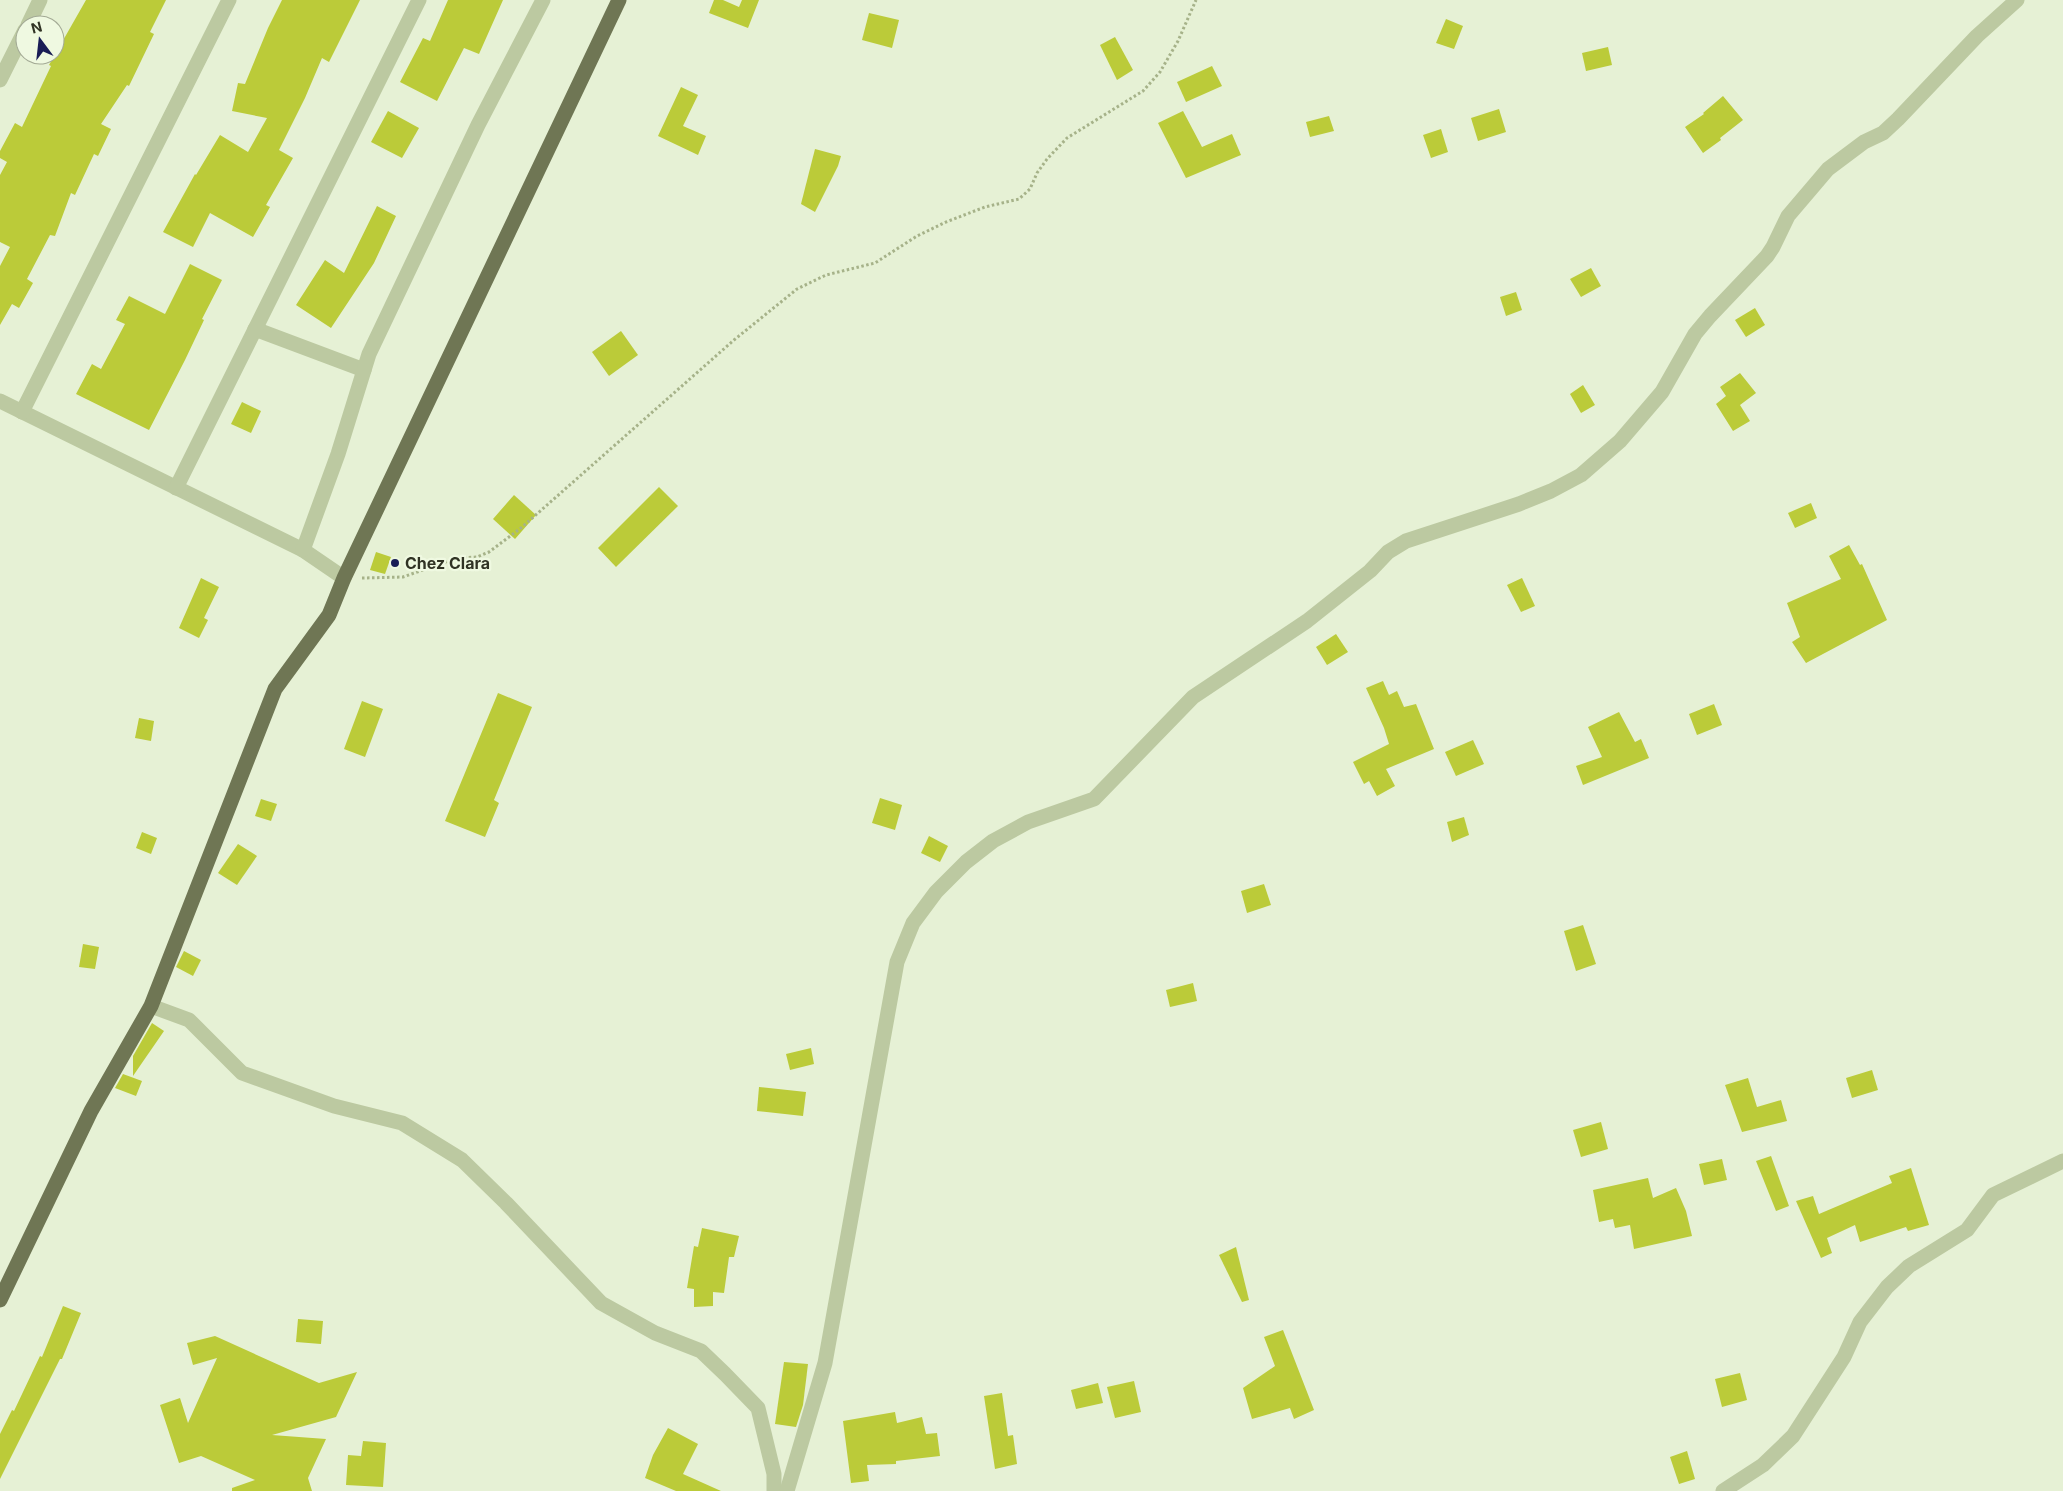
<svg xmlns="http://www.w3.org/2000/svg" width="2063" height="1491" font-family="Inter,sans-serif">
  <rect width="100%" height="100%" fill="#e6f1d5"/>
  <!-- building -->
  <g fill="#bbcb39">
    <polygon points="86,0 166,0 150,32 154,34 129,86 127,85 101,124 111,129 98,156 94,154 75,195 71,193 55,236 50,235 27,279 33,283 19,308 12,304 0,325 0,266 10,247 0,242 0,175 7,162 0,158 0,151 15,123 22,127 51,66 49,65"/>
    <polygon points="282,0 360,0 329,62 322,58 305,98 279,150 293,158 266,205 270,207 253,237 210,213 193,247 163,232 195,174 196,175 220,135 248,152 267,118 232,111 238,83 245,84 268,28"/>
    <polygon points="448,0 503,0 479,54 464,48 437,101 400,82 423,38 430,41"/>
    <polygon points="714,0 723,0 739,7 742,0 759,0 748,28 709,13"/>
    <polygon points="869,13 899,20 892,48 862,40"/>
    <polygon points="1446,19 1463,26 1454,49 1436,43"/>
    <polygon points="1115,37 1133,70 1117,80 1100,45"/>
    <polygon points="1608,47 1612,65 1586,71 1582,53"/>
    <polygon points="1212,66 1222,86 1186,102 1177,82"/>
    <polygon points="681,87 698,95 683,126 706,136 698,155 658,136"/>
    <polygon points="1723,96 1743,120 1720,138 1721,140 1703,153 1685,127 1704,114 1703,113"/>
    <polygon points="1499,109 1506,132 1478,141 1471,118"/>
    <polygon points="388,111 419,128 402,158 371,142"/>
    <polygon points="1183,111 1202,147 1232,134 1241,155 1186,178 1158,123"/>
    <polygon points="1329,116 1334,131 1310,137 1306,122"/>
    <polygon points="1441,129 1448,152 1431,158 1423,135"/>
    <polygon points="815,149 841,156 838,166 815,212 801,204"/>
    <polygon points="377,206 396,216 374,263 331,328 296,305 325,260 344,273"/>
    <polygon points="190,264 222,280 202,319 204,320 185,360 149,430 76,394 92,364 101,369 125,324 116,320 129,296 165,314"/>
    <polygon points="1591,268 1601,286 1581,297 1570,279"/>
    <polygon points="1516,292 1522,310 1506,316 1500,297"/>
    <polygon points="1755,308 1765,325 1746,337 1735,320"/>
    <polygon points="621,331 638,355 609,376 592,352"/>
    <polygon points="1740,373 1756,393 1740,405 1750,421 1733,431 1716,404 1726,396 1720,387"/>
    <polygon points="1583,385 1595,405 1581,413 1570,394"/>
    <polygon points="242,402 261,411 251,433 231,424"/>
    <polygon points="659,487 678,506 616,567 598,548"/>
    <polygon points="514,495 536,515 515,539 493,519"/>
    <polygon points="1811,503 1817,518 1795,528 1788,513"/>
    <polygon points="1849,545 1860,565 1862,564 1887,620 1806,663 1792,642 1800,637 1787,603 1841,579 1829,556"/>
    <polygon points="376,552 391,557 385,574 370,570"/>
    <polygon points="201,578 219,587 204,618 208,620 199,638 179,628"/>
    <polygon points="1522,578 1535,606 1521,612 1507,585"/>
    <polygon points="1336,634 1348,652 1327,665 1316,647"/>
    <polygon points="1383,681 1389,695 1397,691 1404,707 1416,704 1434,749 1386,769 1395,786 1377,796 1369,781 1364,784 1353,762 1389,744 1384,728 1366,688"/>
    <polygon points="498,693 532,707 494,800 499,803 485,837 445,821"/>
    <polygon points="362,701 383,709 365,757 344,749"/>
    <polygon points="1714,704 1722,725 1697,735 1689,714"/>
    <polygon points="1619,712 1635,742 1641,739 1649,758 1583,785 1576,766 1602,757 1588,727"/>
    <polygon points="139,718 154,721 151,741 135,738"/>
    <polygon points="1473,740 1484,764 1456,776 1445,752"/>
    <polygon points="880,798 902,805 895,830 872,823"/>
    <polygon points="261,799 277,804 271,821 255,816"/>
    <polygon points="1464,817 1469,835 1452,842 1447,822"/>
    <polygon points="142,832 157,838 151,854 136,848"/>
    <polygon points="929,836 948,846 940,862 921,853"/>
    <polygon points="238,844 257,856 237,885 218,873"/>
    <polygon points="1264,884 1271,905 1247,913 1241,891"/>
    <polygon points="1583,925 1596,964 1576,971 1564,931"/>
    <polygon points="83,944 99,947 95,969 79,967"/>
    <polygon points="184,951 201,960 193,976 176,967"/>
    <polygon points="1193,983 1197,1001 1170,1007 1166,990"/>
    <polygon points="152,1023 164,1031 133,1076 133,1056"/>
    <polygon points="811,1048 814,1064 790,1070 786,1054"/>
    <polygon points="1872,1070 1878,1090 1852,1098 1846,1078"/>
    <polygon points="123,1074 142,1081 136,1096 115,1088"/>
    <polygon points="1748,1078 1757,1107 1781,1100 1787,1121 1742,1132 1725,1085"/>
    <polygon points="759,1087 806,1092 803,1116 757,1111"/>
    <polygon points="1601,1122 1608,1149 1581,1157 1573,1130"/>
    <polygon points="1771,1156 1789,1206 1776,1211 1756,1161"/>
    <polygon points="1722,1159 1727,1180 1704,1185 1699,1164"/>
    <polygon points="1911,1168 1929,1225 1908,1231 1906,1227 1860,1242 1855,1225 1827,1238 1832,1253 1821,1258 1796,1201 1813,1196 1819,1214 1892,1183 1889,1176"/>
    <polygon points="1648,1178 1653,1198 1676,1188 1686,1211 1692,1236 1634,1249 1630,1225 1615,1228 1613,1219 1599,1222 1593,1190"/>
    <polygon points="702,1228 739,1236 734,1257 729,1257 724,1293 713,1292 713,1306 694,1307 694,1289 687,1288 694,1246 698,1247"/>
    <polygon points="1236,1247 1249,1300 1242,1302 1219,1255"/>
    <polygon points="63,1306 81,1313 62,1359 60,1359 0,1479 0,1434 12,1410 14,1411 40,1356 42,1357"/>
    <polygon points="298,1319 323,1321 321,1344 296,1342"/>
    <polygon points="1283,1330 1314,1410 1294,1419 1290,1408 1252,1419 1243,1388 1275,1366 1264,1337"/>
    <polygon points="215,1336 319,1383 357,1372 336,1417 272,1435 326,1439 308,1478 312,1491 232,1491 232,1488 255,1480 201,1456 179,1463 160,1405 180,1398 188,1423 217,1358 193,1365 187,1343"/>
    <polygon points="784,1362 808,1364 803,1405 796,1427 775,1424"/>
    <polygon points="1740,1373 1747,1400 1722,1407 1715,1379"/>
    <polygon points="1134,1381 1141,1412 1115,1418 1107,1387"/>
    <polygon points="1098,1383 1103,1403 1076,1409 1071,1390"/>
    <polygon points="1002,1393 1008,1436 1013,1435 1017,1464 995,1469 984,1396"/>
    <polygon points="895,1412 897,1423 922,1417 926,1434 937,1433 940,1456 896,1461 896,1464 867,1465 869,1481 851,1483 843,1421"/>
    <polygon points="668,1428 698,1444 683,1474 721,1491 676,1491 645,1478 653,1455"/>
    <polygon points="363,1441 386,1443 383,1487 346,1485 348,1455 361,1456"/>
    <polygon points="1687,1451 1695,1479 1679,1484 1670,1457"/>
  </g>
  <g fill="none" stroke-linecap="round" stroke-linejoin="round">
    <!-- path -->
    <polyline stroke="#a6b289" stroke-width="3" stroke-dasharray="2.5 2.5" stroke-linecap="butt" points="362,578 403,577 457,558 477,557 489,552 521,528 734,340 797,289 826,275 875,263 917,236 946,222 985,207 1019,199 1030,189 1037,173 1047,159 1067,138 1143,91 1160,72 1178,41 1196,0"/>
    <!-- minor -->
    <g stroke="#bcc9a1" stroke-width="15">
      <polyline points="28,25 40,0"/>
      <polyline points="0,80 25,30"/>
      <polyline points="255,329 364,370"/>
      <polyline points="0,401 303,550 344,578"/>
      <polyline points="22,412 229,0"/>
      <polyline points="176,488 419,0"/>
      <polyline points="303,550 338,454 369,354 478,125 543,0"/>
      <polyline points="151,1006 189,1020 242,1073 334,1106 402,1123 462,1160 506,1203 601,1303 655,1333 701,1351 725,1374 758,1408 774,1474 774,1491"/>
      <polyline points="787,1491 825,1363 897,962 913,923 936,892 966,862 993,841 1028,822 1094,799 1193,697 1307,621 1370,571 1388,552 1406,541 1519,504 1551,491 1581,475 1620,441 1662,392 1695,334 1710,316 1767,256 1773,247 1788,216 1828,169 1864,142 1883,133 1898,119 1977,36 2017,0"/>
      <polyline points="1723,1491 1763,1465 1793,1436 1844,1357 1860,1322 1887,1287 1909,1266 1967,1230 1993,1195 2063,1161"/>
    </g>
    <!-- major -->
    <polyline stroke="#6f7654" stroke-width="15" points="0,1300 91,1111 151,1006 275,689 329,615 344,578 619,0"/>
  </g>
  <!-- markers -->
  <circle fill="#191d55" stroke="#eff9e1" stroke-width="2" cx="395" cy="563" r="5"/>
  <g text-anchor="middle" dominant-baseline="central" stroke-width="4.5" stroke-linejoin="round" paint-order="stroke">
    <!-- poi labels -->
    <g font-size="16" font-weight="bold" fill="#303324" stroke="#eff9e1" text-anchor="start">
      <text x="405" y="563">Chez Clara</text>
    </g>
  </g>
  <!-- north arrow -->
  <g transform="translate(40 40) rotate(345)"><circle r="24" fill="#eff9e1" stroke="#a3aa95"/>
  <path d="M0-4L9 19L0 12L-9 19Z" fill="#191d55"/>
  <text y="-8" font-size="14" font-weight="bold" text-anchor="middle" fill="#303324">N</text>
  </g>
</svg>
